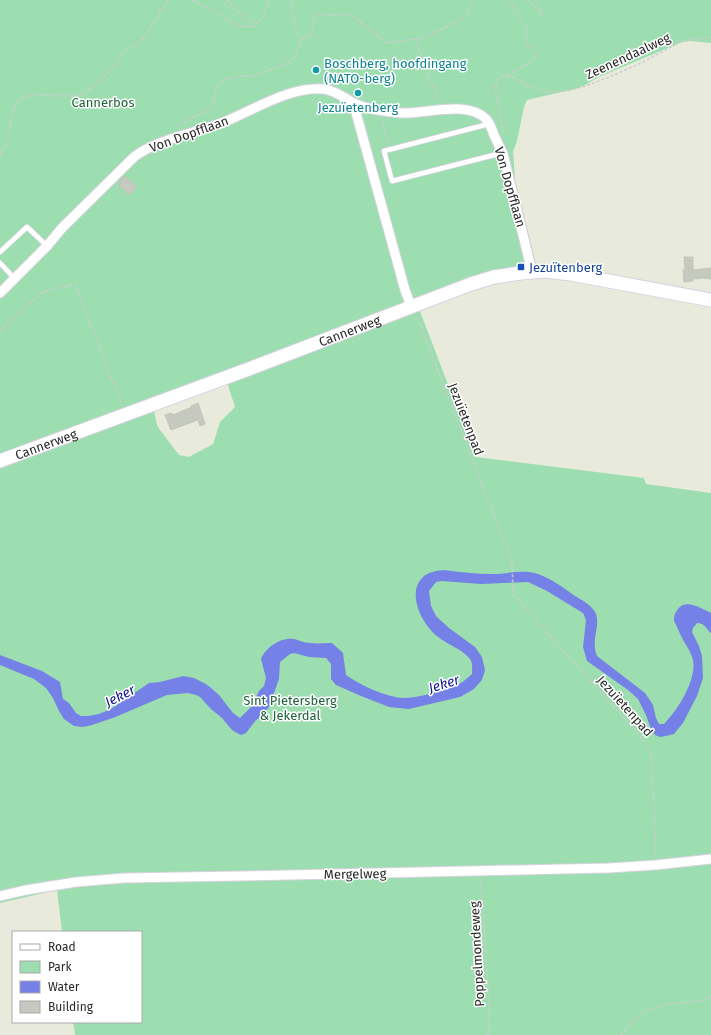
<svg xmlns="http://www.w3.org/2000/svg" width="711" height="1035" font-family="'Fira Sans',sans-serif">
  <rect width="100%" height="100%" fill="#e8ebdc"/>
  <!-- green -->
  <path fill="#9cdeaf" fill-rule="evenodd" d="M0 0H711V43L691 41 682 42 599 77 585 85 575 89 527 100 524 107 517 141 513 152 515 179 539 277 488 284 419 309 476 457 644 478 646 484 711 493V1035H75L73 1022H141V932H62L57 890 0 903ZM227 382 235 407 220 422 213 444 189 457 179 455 160 430 157 425 154 411Z"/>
  <!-- water -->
  <path fill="#7581e7" d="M443 570C460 572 476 574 492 574 508 574 523 569 538 574 552 579 564 588 575 596 582 600 593 606 596 614 600 625 593 636 595 648 595 650 596 653 597 656L645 693 653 705 656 718 659 724H664C677 711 697 680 693 660 691 652 686 645 682 638 679 632 677 626 674 621 674 615 675 613 678 609 686 598 702 609 711 613V633C706 629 705 623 697 623L693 628 692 632 699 646 702 656 703 678 697 696 683 723 674 734 666 736 660 737 655 735 651 729 646 715 638 699 628 690 587 661 583 647 586 620 583 613 547 591 528 582 481 584 442 581 436 582 429 591 431 606 436 616 449 628 475 647 482 657 485 670 482 680 474 689 460 697 409 709 389 707 361 696 336 685 331 679V664L326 658 309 657 294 653 290 654 280 662 279 679 269 707 261 717 256 720 246 733 241 735 237 733 232 730 222 718 211 709 200 697 196 695 188 693 167 695 113 718 92 725 83 727 74 726 64 719 59 711 53 698 46 688 34 679 0 665V655L42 671 60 682 63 699 69 703 76 713 81 716H88L99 714 111 709 149 683 160 682 183 676 194 678 204 683 210 687 219 695 233 713 240 718 252 706 254 701 259 691 264 686 266 678 261 659C266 647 281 637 294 639 299 640 304 643 310 643 317 644 325 643 332 643L343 653 346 675C360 685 386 697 403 698 414 698 424 695 434 693 449 690 461 685 472 674 472 669 473 663 470 659 461 648 447 645 437 636 422 624 406 593 423 577 428 572 437 571 443 570Z"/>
  <!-- building -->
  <g fill="#c6c9bf" stroke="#c2c6b6">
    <polygon points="125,176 137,187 129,195 118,184"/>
    <polygon points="684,257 693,257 693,270 711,268 711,279 703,278 693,279 693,281 684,282 683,270 685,270"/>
    <polygon points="198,403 205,424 200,426 198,420 171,430 165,415 172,413 173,415 192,407 191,406"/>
  </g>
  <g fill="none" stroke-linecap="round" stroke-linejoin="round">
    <defs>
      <g id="lane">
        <polyline points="489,124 384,151 392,181 502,153"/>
        <polyline points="0,252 27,227 47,246"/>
        <polyline points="0,263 15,279"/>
      </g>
      <g id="street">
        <polyline points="356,104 355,109 405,290 411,306"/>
        <path d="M0 293 47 246 62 228 134 157C159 138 195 134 224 122 254 110 290 86 324 89 337 91 345 99 356 104 370 110 386 112 401 113 425 114 467 100 486 119 490 123 492 130 494 135 497 141 500 148 503 154 507 169 510 184 514 198 520 223 526 247 532 272"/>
        <polyline points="0,896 26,890 76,882 124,878 239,876 608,868 656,865 711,859"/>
      </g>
      <g id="secondary">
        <path id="s1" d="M0 461 254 367 471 284 494 277 521 273 545 271 571 274 711 300"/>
      </g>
    </defs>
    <!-- lane casing -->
    <use href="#lane" stroke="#d8d1e1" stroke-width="6"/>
    <!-- street casing -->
    <use href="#street" stroke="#d8d1e1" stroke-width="11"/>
    <!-- secondary casing -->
    <use href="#secondary" stroke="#d8d1e1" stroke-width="15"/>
    <!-- path -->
    <g stroke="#ccc" stroke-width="1.5" stroke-dasharray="3 2" stroke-linecap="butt">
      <path d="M193 0C198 3 204 6 210 9 220 15 247 35 258 23 264 17 266 8 268 0"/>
      <path d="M227 0C239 13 240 18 258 23"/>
      <polyline points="527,0 542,15 537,0"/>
      <polyline points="416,39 424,64 434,89 438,101"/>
      <polyline points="300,40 312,35 314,18 320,14 332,15 347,14 353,16 386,43 423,38 465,17 472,0"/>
      <polyline points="507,75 529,64 537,55 526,42 526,28 510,0"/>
      <polyline points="358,94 359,88"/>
      <polyline points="382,120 388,143"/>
      <polyline points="175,127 211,109 217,86 224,79 241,76 257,75 285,64 296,56 300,40 295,26 291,0"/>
      <polyline points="504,133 495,87 497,81 501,76 510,76 527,85 542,91 550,92 567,91 586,86 614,75 643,62 682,41 711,37"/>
      <path d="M0 155C4 150 7 145 8 139 11 129 11 107 19 101 34 87 66 102 84 93 91 89 106 75 112 69 116 64 117 58 122 54 130 47 137 47 144 38 153 26 159 11 169 0"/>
      <polyline points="417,317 512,562 513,594 651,749 656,857"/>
      <polyline points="0,331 15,317 43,292 75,284 122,405"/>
      <polyline points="481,879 489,1001 489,1028 488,1035"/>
      <path d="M621 1035C639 1012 651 1005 680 1003 691 1002 701 1002 711 997"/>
    </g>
    <!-- lane -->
    <use href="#lane" stroke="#fff" stroke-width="4.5"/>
    <!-- street -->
    <use href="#street" stroke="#fff" stroke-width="9"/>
    <!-- secondary -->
    <use href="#secondary" stroke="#fff" stroke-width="13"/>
  </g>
  <!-- markers -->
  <g fill="#0f9aa8" stroke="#fff" stroke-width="1.5">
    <circle cx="316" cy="70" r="4"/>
    <circle cx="358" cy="93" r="4"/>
  </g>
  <rect fill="#1a4fb4" stroke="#fff" stroke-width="1.5" x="517" y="263" width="8" height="8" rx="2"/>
  <g text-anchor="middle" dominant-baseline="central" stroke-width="3" stroke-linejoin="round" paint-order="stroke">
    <!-- street labels -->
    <g font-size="13" fill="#292929" stroke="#fff">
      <text transform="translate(628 56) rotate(-25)">Zeenendaalweg</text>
      <text transform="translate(189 134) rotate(-20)">Von Dopfflaan</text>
      <text transform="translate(510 187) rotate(74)">Von Dopfflaan</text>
      <text stroke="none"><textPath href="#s1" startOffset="373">Cannerweg</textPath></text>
      <text transform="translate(466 419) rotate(69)">Jezuïetenpad</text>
      <text stroke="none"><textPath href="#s1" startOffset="49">Cannerweg</textPath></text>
      <text transform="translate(625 706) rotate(48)">Jezuïetenpad</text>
      <text transform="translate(355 874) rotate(-1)">Mergelweg</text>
      <text transform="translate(477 954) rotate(-93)">Poppelmondeweg</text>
    </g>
    <!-- culture labels -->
    <g font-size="13" fill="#0d838f" stroke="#fff" text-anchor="start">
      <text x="324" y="63">Boschberg, hoofdingang<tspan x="324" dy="15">(NATO-berg)</tspan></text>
      <text x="358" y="107" text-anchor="middle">Jezuïetenberg</text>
    </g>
    <!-- park labels -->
    <g font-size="13" fill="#1e623b" stroke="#fff">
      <text x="103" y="102">Cannerbos</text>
      <text x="290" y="700">Sint Pietersberg<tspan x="290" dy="15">&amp; Jekerdal</tspan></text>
    </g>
    <!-- transit labels -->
    <g font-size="13" fill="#164399" stroke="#fff" text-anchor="start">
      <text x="529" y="267">Jezuïtenberg</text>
    </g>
    <!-- water labels -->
    <g font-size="14" font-style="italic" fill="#151892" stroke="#fff">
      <text transform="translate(444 684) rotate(-17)">Jeker</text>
      <text transform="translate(120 696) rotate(-27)">Jeker</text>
    </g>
  </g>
  <!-- legend -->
  <rect x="12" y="931" width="130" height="92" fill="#ffffff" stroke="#a9a9a9"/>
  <rect x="20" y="944" width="20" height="6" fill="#ffffff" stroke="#a9a9a9"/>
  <text x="48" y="951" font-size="12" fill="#292929">Road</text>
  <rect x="20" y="961" width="20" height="12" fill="#9cdeaf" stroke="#a9a9a9"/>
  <text x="48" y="971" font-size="12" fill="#292929">Park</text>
  <rect x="20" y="981" width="20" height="12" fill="#7581e7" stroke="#a9a9a9"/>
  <text x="48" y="991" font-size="12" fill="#292929">Water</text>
  <rect x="20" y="1001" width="20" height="12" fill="#c6c9bf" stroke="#a9a9a9"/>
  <text x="48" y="1011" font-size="12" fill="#292929">Building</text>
</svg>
